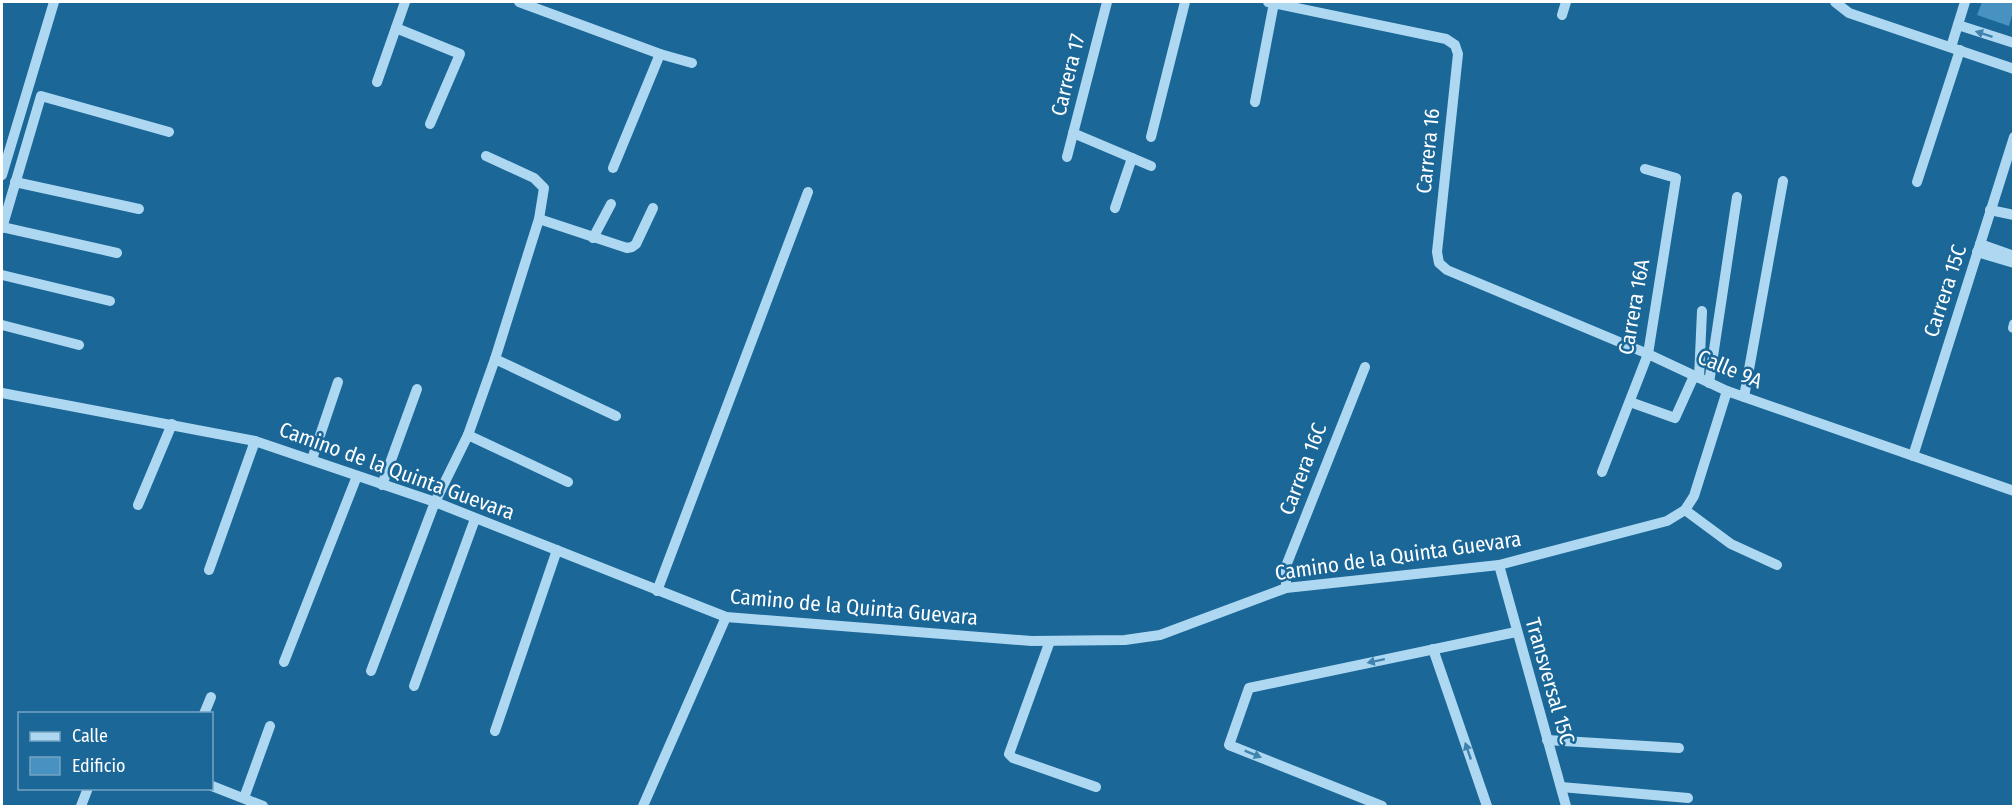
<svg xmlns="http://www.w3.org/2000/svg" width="2015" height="808" font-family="'Fira Sans Condensed',sans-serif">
  <rect width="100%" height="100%" fill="#1a6798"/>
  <!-- building -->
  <polygon fill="#4792c0" points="1982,2 2013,2 2013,12 2009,26 1977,15"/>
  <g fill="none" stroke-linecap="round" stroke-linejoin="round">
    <!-- minor -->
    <g stroke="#aed8f1" stroke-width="10">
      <polyline points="519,2 660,54 692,63"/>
      <polyline points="1268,2 1446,39 1455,45 1458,54 1437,252 1439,263 1447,270 1648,354 1727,391 2014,491"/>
      <polyline points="1835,2 1849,13 2014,69"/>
      <polyline points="1562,15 1566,2"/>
      <polyline points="1958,25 2014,43"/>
      <polyline points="396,28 460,54 430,124"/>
      <polyline points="1951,47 1965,2"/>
      <polyline points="377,82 405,2"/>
      <polyline points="1255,102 1274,3"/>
      <polyline points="1073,133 1151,166"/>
      <polyline points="1151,137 1185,2"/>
      <polyline points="1067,157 1107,2"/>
      <polyline points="613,168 660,54"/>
      <polyline points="2,175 54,2"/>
      <polyline points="15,182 139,209"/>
      <polyline points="1917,182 1960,50"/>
      <polyline points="1115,208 1132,158"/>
      <polyline points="1990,210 2014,215"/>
      <polyline points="539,219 627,248 632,247 636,244 653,208"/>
      <polyline points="2,227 117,253"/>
      <polyline points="2,228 41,96 169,132"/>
      <polyline points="593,238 611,204"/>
      <polyline points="1980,244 2014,256"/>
      <polyline points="1977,252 2014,263"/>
      <polyline points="2,275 110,301"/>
      <polyline points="2,325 79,345"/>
      <polyline points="2013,328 2014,324"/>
      <polyline points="495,359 616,416"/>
      <polyline points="1699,378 1702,311"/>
      <polyline points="1709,383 1737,197"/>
      <polyline points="2,393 255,441 435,502 726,617 1032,641 1125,640 1160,635 1286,588 1499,565 1667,521 1685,510 1694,496 1727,391"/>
      <polyline points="1744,397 1783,181"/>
      <polyline points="1630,402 1675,418 1694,376"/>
      <polyline points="468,435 568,482"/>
      <polyline points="1913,456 2014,137"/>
      <polyline points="312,459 338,382"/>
      <polyline points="1602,472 1648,354 1676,178 1645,169"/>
      <polyline points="382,485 417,389"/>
      <polyline points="138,505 172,424"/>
      <polyline points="1685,510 1731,544 1777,565"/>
      <polyline points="1499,565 1566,806"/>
      <polyline points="209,570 255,441"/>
      <polyline points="1286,588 1286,566 1365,367"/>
      <polyline points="657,591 808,192"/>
      <polyline points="1050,641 1009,754 1013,758 1096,787"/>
      <polyline points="1433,649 1487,806"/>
      <polyline points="284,662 357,476"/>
      <polyline points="371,671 435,502 468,435 495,359 539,219 544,188 534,178 486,156"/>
      <polyline points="414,686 475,519"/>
      <polyline points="204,714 211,697"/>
      <polyline points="495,731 557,550"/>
      <polyline points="1547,740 1679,748"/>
      <polyline points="212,786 263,806"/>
      <polyline points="1561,787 1688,798"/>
      <polyline points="244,798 270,726"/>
      <polyline points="81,806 88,788"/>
      <polyline points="643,806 726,617"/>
      <polyline points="1382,806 1229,745 1249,688 1516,632"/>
    </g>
  </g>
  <!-- one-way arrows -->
  <defs><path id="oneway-solid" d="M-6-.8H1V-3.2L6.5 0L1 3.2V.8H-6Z" transform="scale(1.5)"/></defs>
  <g fill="#3f83ae">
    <use href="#oneway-solid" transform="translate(1984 34) rotate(-162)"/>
    <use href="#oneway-solid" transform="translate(1376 661) rotate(168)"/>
    <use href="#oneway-solid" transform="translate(1468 751) rotate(-109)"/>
    <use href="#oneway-solid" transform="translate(1253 754) rotate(22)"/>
  </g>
  <g text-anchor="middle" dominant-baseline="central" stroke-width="5" stroke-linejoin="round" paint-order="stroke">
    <!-- street labels -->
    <g font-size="21" fill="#fff" stroke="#1a6798">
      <text transform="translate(1068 75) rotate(-76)">Carrera 17</text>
      <text transform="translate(1428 151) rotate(-84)">Carrera 16</text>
      <text transform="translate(1945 291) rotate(-72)">Carrera 15C</text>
      <text transform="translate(1634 307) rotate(-80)">Carrera 16A</text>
      <text transform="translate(1730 369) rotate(23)">Calle 9A</text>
      <text transform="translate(1303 469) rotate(-69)">Carrera 16C</text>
      <text transform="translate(397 471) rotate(20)">Camino de la Quinta Guevara</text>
      <text transform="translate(1398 556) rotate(-8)">Camino de la Quinta Guevara</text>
      <text transform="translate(854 607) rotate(5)">Camino de la Quinta Guevara</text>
      <text transform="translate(1550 681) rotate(74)">Transversal 15C</text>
    </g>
  </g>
  <!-- border -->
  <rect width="2015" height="808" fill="none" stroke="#ffffff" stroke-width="6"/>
  <!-- legend -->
  <rect x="18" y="712" width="195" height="78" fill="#1a6798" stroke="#76a4c1" stroke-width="1.5"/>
  <rect x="30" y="732" width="30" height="9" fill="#aed8f1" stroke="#76a4c1" stroke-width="1.5"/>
  <text x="72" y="742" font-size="18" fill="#ffffff">Calle</text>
  <rect x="30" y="757" width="30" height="18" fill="#4792c0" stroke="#76a4c1" stroke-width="1.5"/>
  <text x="72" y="772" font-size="18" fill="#ffffff">Edificio</text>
</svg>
